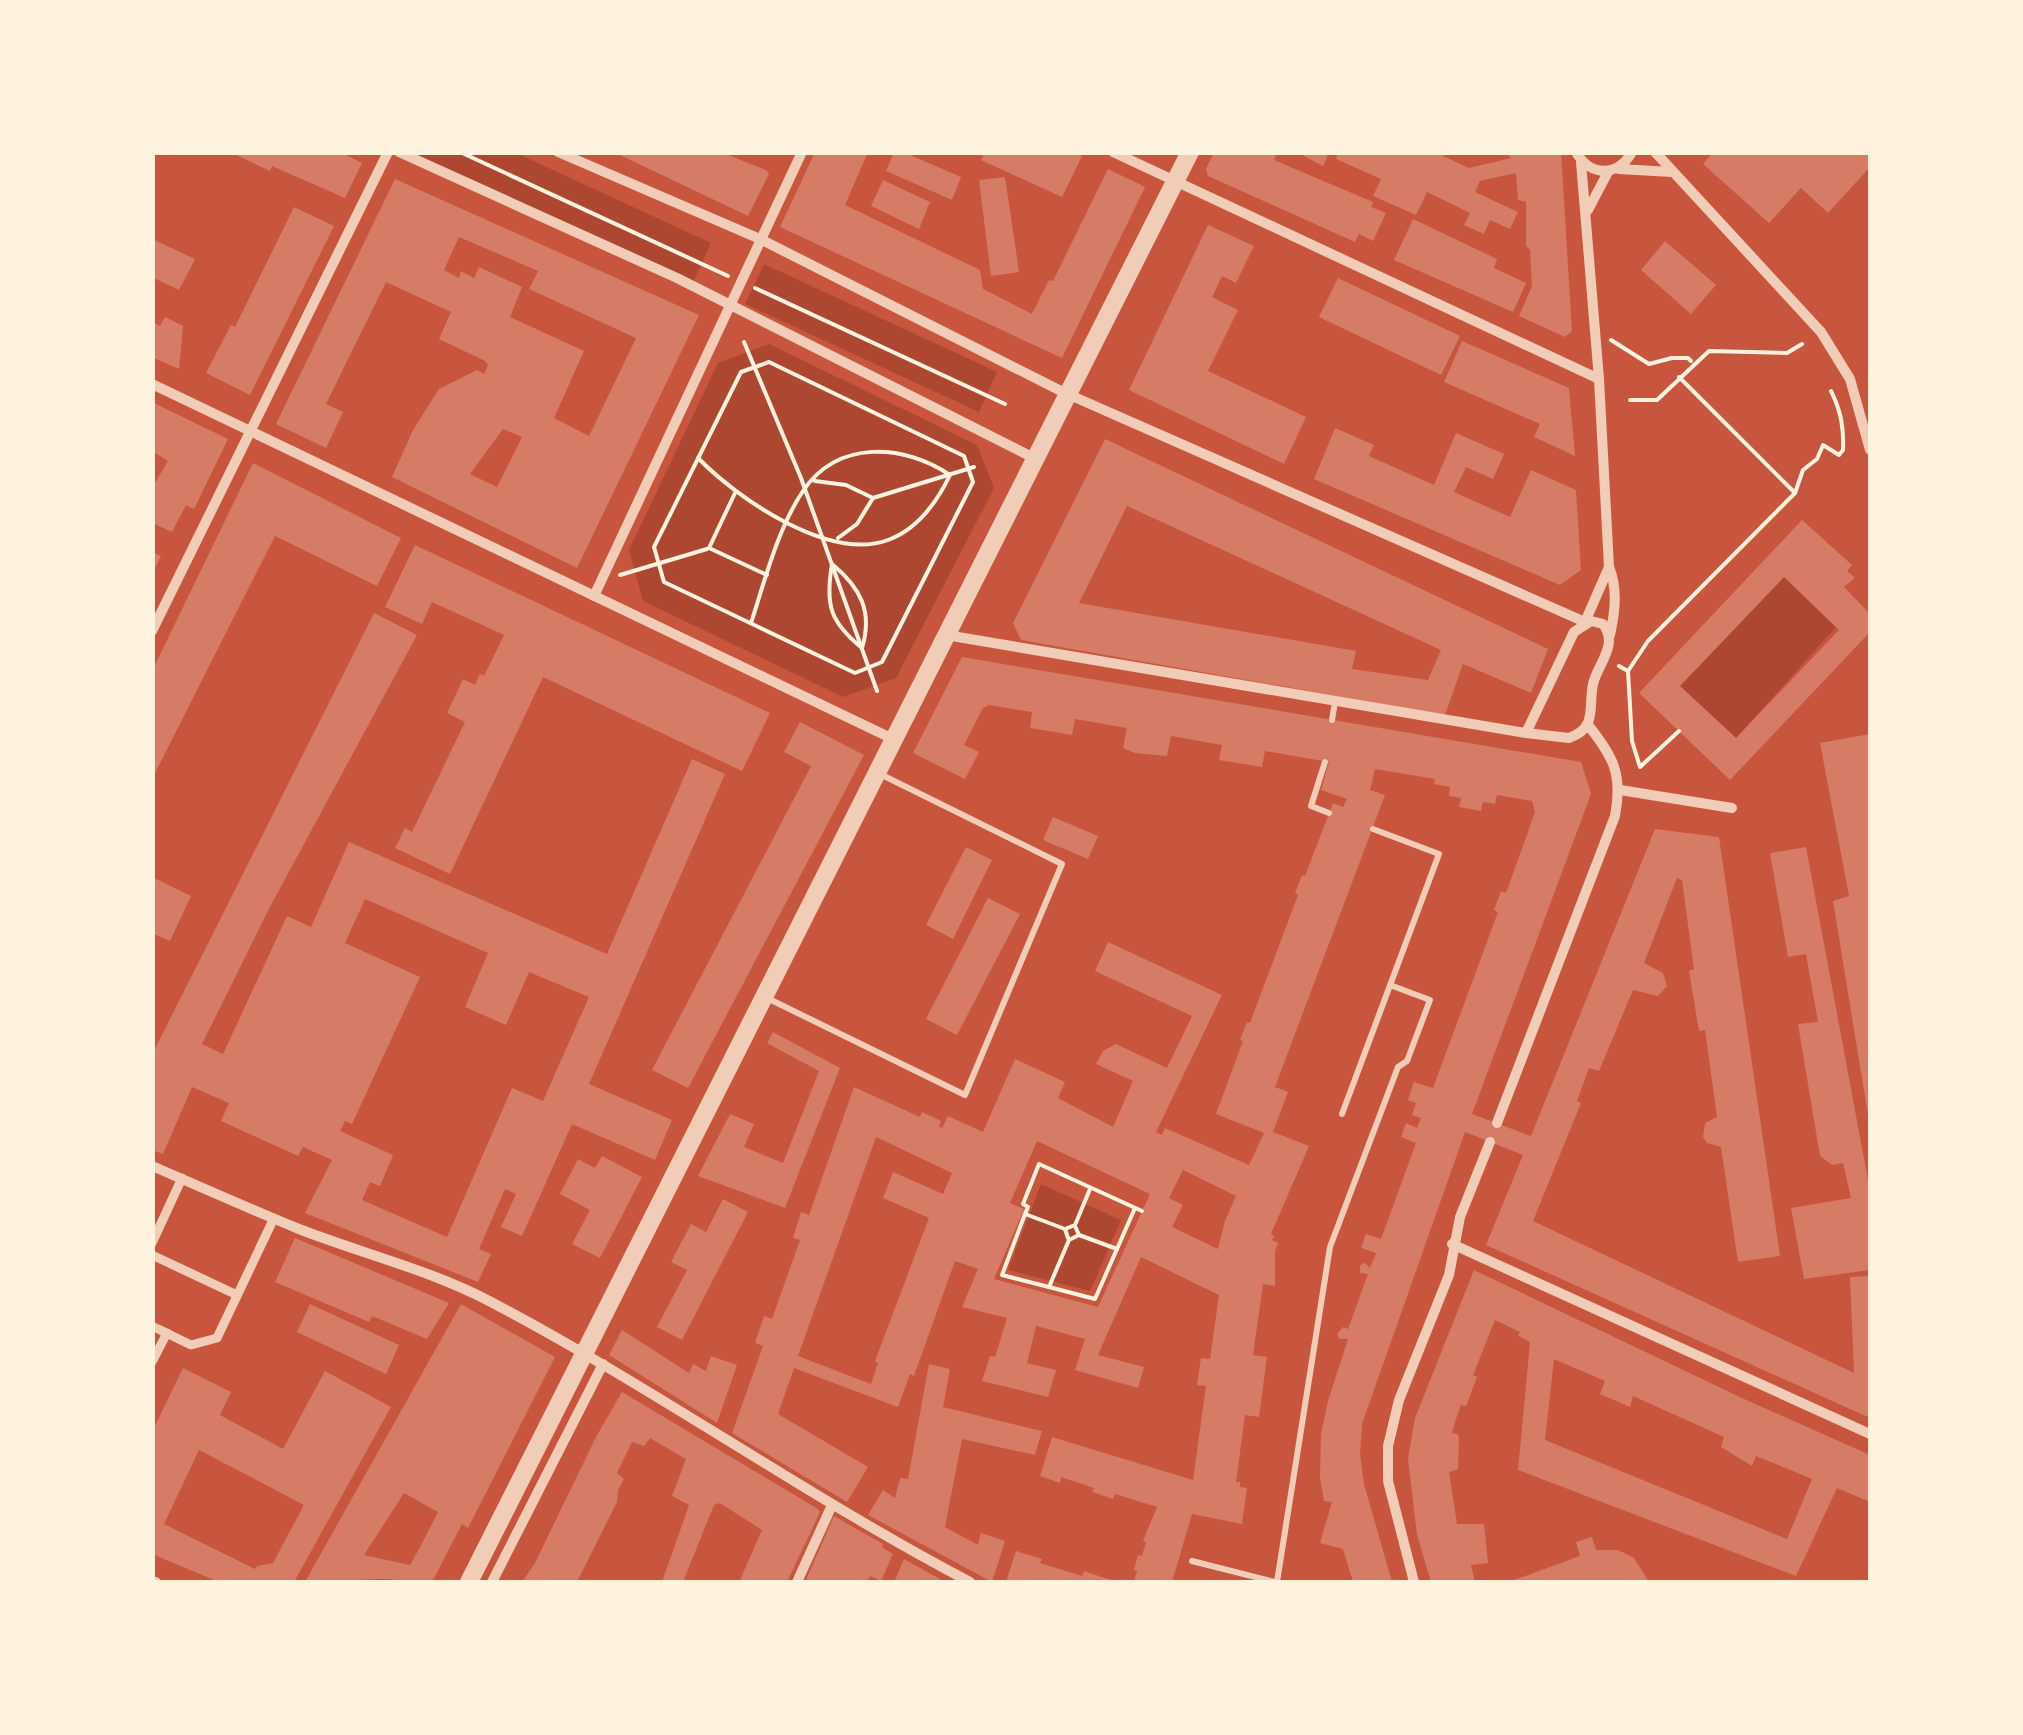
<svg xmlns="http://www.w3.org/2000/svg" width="2023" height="1735" font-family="'Roboto Condensed',sans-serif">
  <rect width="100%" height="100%" fill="#c8553d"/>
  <!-- green -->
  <g fill="#ae4732">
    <polygon points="411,153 516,153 711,243 693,283"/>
    <polygon points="764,264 997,372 979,412 745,304"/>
    <polygon points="769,344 977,445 994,488 896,678 843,697 643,601 629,550 718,363"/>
    <polygon points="1784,577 1836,627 1736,738 1680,686"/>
    <polygon points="1041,1184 1121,1220 1090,1291 1008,1270"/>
  </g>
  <!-- building -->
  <g fill="#d67c66" fill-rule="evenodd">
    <polygon points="230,152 340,152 362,163 345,198 272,166 270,171"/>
    <polygon points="622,152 721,152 766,170 769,174 748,216 620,155"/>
    <polygon points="815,152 868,152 845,205 980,270 983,289 1032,314 1049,280 1053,281 1108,169 1145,187 1062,358 780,227"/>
    <polygon points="894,152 903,152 961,177 952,200 886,171"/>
    <polygon points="975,152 1074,152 1082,156 1062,197 981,160 983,156"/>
    <polygon points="1214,152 1268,152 1276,156 1274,160 1373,202 1371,207 1386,213 1373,241 1359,234 1355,242 1208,176 1206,169"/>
    <polygon points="1305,152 1329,152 1323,166 1304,156"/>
    <polygon points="1338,152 1445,152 1443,156 1469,168 1511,158 1505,152 1561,152 1572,331 1565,337 1519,316 1532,286 1530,250 1526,246 1526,202 1518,200 1516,173 1480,181 1475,192 1518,212 1510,229 1490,220 1484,234 1464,225 1470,213 1427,192 1416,215 1373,196 1381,179 1336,159"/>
    <polygon points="1713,152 1870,152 1870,167 1828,213 1801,188 1769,223 1703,164"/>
    <polygon points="1005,177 1019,272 991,276 979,180"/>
    <path d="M395 179 699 315 577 568 392 477 413 430 439 389 477 370 484 374 488 365 485 361 439 339 451 312 386 282 326 404 343 412 326 448 276 424ZM459 237 538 271 529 289 636 338 589 436 554 418 584 351 510 317 522 287 479 267 474 278 461 271 459 278 444 270ZM503 429 522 437 497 487 470 474Z"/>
    <polygon points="883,180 930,202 919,229 871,206"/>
    <polygon points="294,207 334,226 250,395 206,373 231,325 235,327"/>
    <polygon points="1413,219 1497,259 1494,268 1526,283 1513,312 1394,260"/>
    <polygon points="1208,225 1254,246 1236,283 1222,276 1212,297 1238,310 1208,371 1306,417 1284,464 1129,390"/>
    <polygon points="152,239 195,259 179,290 152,277"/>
    <polygon points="1665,241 1716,285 1691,314 1641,270"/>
    <polygon points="1338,278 1460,336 1441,375 1319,317"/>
    <polygon points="165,317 183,326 179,369 152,357 152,322 160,326"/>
    <polygon points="1462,341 1569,388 1575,456 1534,437 1540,424 1444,382"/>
    <polygon points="152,402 228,439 194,509 186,505 172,532 152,523 152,488 168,461 152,451"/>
    <polygon points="1335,428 1374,445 1369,456 1434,485 1456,433 1504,454 1493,479 1466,467 1454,492 1510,517 1531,470 1576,490 1581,570 1560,585 1314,479"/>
    <path d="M1105 439 1548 649 1531 693 1463 664 1445 715 1021 640 1013 623ZM1127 506 1441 650 1428 680 1352 669 1356 651 1079 603Z"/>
    <polygon points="253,463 401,538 377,586 275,536 152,779 152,671"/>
    <path d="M1802 520 1852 565 1847 571 1855 578 1844 587 1870 614V632L1730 780 1639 693ZM1784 577 1839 630 1736 738 1680 686Z"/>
    <polygon points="415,545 770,713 742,771 543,677 450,874 395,848 405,828 412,832 465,722 447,713 463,679 475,685 480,674 484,676 504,635 432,602 422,624 385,607"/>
    <polygon points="152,552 161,556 152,574"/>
    <path d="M374 613 417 635 271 905 202 1044 223 1054 287 916 311 927 349 842 607 954 692 759 725 774 589 1084 672 1120 655 1160 572 1124 522 1236 501 1227 516 1194 505 1189 479 1249 491 1254 478 1282 305 1213 332 1160 303 1147 298 1156 221 1121 229 1103 192 1087 163 1154 152 1150V1055ZM365 899 488 953 465 1007 506 1025 529 972 589 997 543 1101 512 1088 447 1237 362 1200 370 1182 380 1186 393 1155 340 1131 345 1121 352 1124 420 977 345 943Z"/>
    <path d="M962 657 1581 762 1591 794 1472 1114 1531 1136 1655 829 1719 837 1780 1256 1738 1262 1721 1147 1707 1143 1703 1137 1705 1123 1717 1117 1705 1030 1699 1031 1689 971 1694 969 1682 880 1677 878 1644 963 1663 973 1667 986 1658 996 1633 990 1599 1071 1589 1068 1577 1101 1581 1103 1533 1221 1854 1373 1850 1277 1870 1276V1418L1486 1245 1523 1155 1465 1132 1362 1424 1360 1455 1364 1484 1392 1582H1353L1343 1549 1320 1543 1332 1502 1324 1501 1320 1477 1321 1434 1328 1401 1348 1339H1339L1337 1334 1343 1327 1348 1329 1368 1274 1360 1273V1265L1365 1263 1370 1268 1376 1253 1361 1248 1366 1234 1381 1239 1416 1143 1401 1137 1406 1123 1417 1128 1421 1118 1412 1115 1416 1103 1408 1100 1414 1082 1433 1088 1498 912 1494 910 1501 891 1506 893 1535 812 1532 801 1497 795 1495 804 1483 802 1481 811 1459 807 1461 798 1449 796 1450 787 1434 784 1435 779 1375 769 1370 790 1385 795 1275 1087 1288 1092 1273 1132 1309 1146 1271 1234 1274 1236 1272 1240 1278 1243 1275 1251V1286L1263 1284 1253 1355 1267 1357 1259 1417 1245 1415 1236 1482H1240V1487L1247 1488 1242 1524 1192 1514 1172 1582H1134L1137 1571 1134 1570 1138 1555 1142 1556 1146 1542 1143 1541 1157 1507 1115 1494 1113 1499 1092 1492 1094 1488 1061 1477 1060 1483 1040 1476 1052 1437 1193 1480 1206 1386 1197 1385 1201 1358 1210 1359 1219 1295 1141 1257 1098 1355 1144 1367 1138 1388 1075 1370 1085 1339 1036 1326 1027 1363 1056 1370 1048 1397 982 1381 990 1356 995 1357 1007 1318 962 1307 978 1269 955 1261 914 1376 910 1374 898 1407 794 1368 778 1414 868 1467 847 1502 732 1433 763 1346 755 1343 764 1316 772 1319 800 1240 793 1238 801 1212 809 1215 854 1087 920 1117 922 1112 941 1121 939 1126 942 1128 948 1116 983 1132 1015 1059 1065 1082 1058 1098 1113 1127 1133 1081 1096 1064 1103 1051 1116 1044 1167 1068 1192 1016 1095 971 1108 942 1222 995 1156 1132 1162 1135 1165 1128 1249 1165 1264 1133 1216 1114 1243 1041 1240 1040 1247 1022 1250 1023 1298 895 1295 893 1302 875 1305 876 1333 803 1343 807 1347 799 1321 790 1329 762 1265 751 1262 767 1219 760 1222 745 1171 736 1167 756 1135 753 1123 748 1127 728 1075 719 1072 735 1030 728 1032 712 989 705 983 708 964 745 979 752 965 779 913 753ZM876 1137 952 1173 943 1194 893 1172 883 1198 929 1218 875 1361 878 1363 871 1384 798 1356ZM1037 1141 1150 1194 1098 1307 994 1279 1024 1209 1010 1203ZM1183 1170 1236 1196 1225 1221 1218 1249 1172 1227 1183 1205 1169 1198Z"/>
    <polygon points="800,722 864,755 688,1088 652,1070 811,766 784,752"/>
    <polygon points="1870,734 1870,1115 1868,1115 1833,901 1849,896 1820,743"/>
    <polygon points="1053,817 1098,836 1088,859 1043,840"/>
    <polygon points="966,847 992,860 953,939 926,925"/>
    <polygon points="1806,847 1870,1191 1870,1270 1804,1279 1791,1208 1851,1198 1843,1163 1832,1165 1820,1156 1798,1024 1818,1022 1806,954 1788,957 1770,853"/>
    <polygon points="152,877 191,896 170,941 152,933"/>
    <polygon points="988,898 1020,914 957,1035 926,1019"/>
    <polygon points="773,1032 840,1068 785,1208 698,1176 730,1114 754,1124 744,1147 783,1163 819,1071 767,1043"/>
    <polygon points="602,1156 642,1177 600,1258 572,1244 590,1210 560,1194 578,1159 595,1168"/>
    <polygon points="723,1199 748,1212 682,1340 657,1327 687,1270 671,1262 691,1224 706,1232"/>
    <polygon points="295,1238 449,1303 427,1339 372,1316 369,1322 275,1282"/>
    <path d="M1474 1270 1742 1398 1870 1455V1502L1837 1488 1796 1576 1518 1470 1530 1342 1518 1336 1520 1332 1495 1320 1473 1375 1477 1377 1466 1406 1461 1405 1455 1422 1452 1433 1458 1434 1459 1439 1458 1469 1449 1472 1457 1524H1484L1488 1563 1471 1565 1475 1582H1431L1417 1535 1408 1458 1415 1418ZM1554 1359 1605 1381 1600 1394 1630 1407 1633 1396 1724 1437 1721 1447 1752 1466 1756 1456 1812 1479 1787 1539 1545 1440Z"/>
    <polygon points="310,1304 399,1345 386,1374 297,1332"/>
    <path d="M461 1304 555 1357 468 1528 462 1524 432 1582 382 1579 305 1582ZM404 1493 438 1512 418 1551 410 1565 364 1555Z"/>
    <polygon points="622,1330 689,1373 693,1364 706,1371 711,1356 737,1365 717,1423 609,1355"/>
    <polygon points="929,1364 950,1369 943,1407 1042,1431 1035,1455 962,1439 945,1527 978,1545 981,1533 1005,1541 992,1582 868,1515 883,1490 895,1498 900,1478 908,1479"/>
    <path d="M183 1368 231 1392 220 1415 283 1449 325 1371 391 1407 294 1582H219L152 1554V1432ZM199 1450 304 1505 273 1563 257 1566 255 1569 164 1524Z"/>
    <polygon points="622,1392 818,1509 820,1512 787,1582 739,1582 762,1530 720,1503 714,1505 683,1582 662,1582 689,1505 672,1496 686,1459 650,1438 644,1446 632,1442 617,1473 624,1479 618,1490 617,1502 577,1582 522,1582 535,1563 596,1437"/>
    <polygon points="834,1516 883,1544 882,1547 893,1554 881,1581 870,1576 867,1582 805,1582"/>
    <polygon points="1592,1537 1596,1550 1618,1550 1634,1558 1649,1582 1509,1582 1580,1556 1576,1542"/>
    <polygon points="1016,1551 1042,1559 1040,1563 1082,1576 1084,1571 1117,1582 1006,1582"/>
    <polygon points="904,1559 945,1582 894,1582"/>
  </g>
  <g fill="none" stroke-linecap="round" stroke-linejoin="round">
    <!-- path -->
    <g stroke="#fff3e0" stroke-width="4">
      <polyline points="460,152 728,276"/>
      <polyline points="755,288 1005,404"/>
      <polyline points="1611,340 1649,364 1672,358 1688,358 1691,361"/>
      <polyline points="744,342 801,478 877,691"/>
      <polygon points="769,362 964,456 973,482 882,662 855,673 664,582 654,547 741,372"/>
      <polyline points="1679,377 1795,493"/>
      <polyline points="1630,400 1657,400 1709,351 1787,353 1802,344"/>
      <path d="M698 458C737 498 829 562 888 540 918 529 937 502 950 475 904 444 838 439 803 491 778 528 765 580 751 623"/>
      <polyline points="815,481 846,485 873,498 857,524 838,538"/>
      <polyline points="735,493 709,548 767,575"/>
      <polyline points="873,498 974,467"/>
      <path d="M832 564C861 588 873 612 862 648 830 622 825 605 832 564Z"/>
      <polyline points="620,575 707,549"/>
      <path d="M1619 666 1628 671 1648 641 1795 493 1803 470 1817 459 1823 445 1839 455 1843 450C1844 428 1841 411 1831 391"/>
      <polyline points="1628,671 1632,741 1640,767 1679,731"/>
      <polyline points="1025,1214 1028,1207 1023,1204 1039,1164 1142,1211"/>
      <polyline points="1075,1226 1079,1235 1117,1249"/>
      <polyline points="1065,1229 1075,1225 1090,1189"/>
      <polyline points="1079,1235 1069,1240 1049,1287 1095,1299 1135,1208"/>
      <polyline points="1049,1287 1002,1275 1025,1214 1065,1229 1068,1238"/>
    </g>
    <!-- service -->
    <g stroke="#f1ccb7" stroke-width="6">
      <polyline points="1332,720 1335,702"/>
      <polyline points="1325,762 1311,806 1329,813"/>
      <polyline points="767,998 965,1095 1062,864 882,775"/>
      <polyline points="1342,1114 1439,854 1373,829"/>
      <polyline points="1192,1561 1275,1582"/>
      <polyline points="1277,1582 1330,1247 1398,1067 1407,1061 1430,1000 1390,985"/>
    </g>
    <!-- pedestrian -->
    <g stroke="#f1ccb7" stroke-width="9">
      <polyline points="152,1243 182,1178"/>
      <polyline points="152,1255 237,1295"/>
      <polyline points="152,1326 191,1345 217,1338 274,1218"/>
      <polyline points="152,1362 167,1333"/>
    </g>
    <!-- minor -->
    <g stroke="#f1ccb7" stroke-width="10">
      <polyline points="399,152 677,278 1036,459"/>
      <polyline points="558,152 760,239 1063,392 1585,622 1609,567"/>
      <polyline points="1113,152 1599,379"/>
      <path d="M1576 152C1590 177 1618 177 1632 152"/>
      <polyline points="1655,152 1821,332 1850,379 1870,450"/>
      <path d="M1581 162 1599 379 1609 567C1618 589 1615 612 1610 635"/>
      <polyline points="1619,169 1672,172"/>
      <polyline points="1588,210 1608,172"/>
      <polyline points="152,384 893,739"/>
      <polyline points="594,596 802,152"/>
      <path d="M1591 621 1603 624C1619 645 1598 663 1593 684 1588 707 1598 728 1569 738L1526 733 1574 632Z"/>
      <polyline points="152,631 388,152"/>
      <polyline points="946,635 1526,733"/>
      <polyline points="1620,790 1732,808"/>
      <path d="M1497 1123 1615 816C1623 774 1613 756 1588 725"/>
      <path d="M152 1166C201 1187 250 1209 299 1229 363 1254 431 1270 491 1302 655 1388 806 1496 970 1582"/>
      <polyline points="1452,1244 1870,1434"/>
      <polyline points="152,1581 156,1582"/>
      <polyline points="492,1582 603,1364"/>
      <polyline points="797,1582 832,1505"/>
      <polyline points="1414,1582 1388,1481 1388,1446 1399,1400 1449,1275 1460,1217 1490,1142"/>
    </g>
    <!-- tertiary -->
    <polyline stroke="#f1ccb7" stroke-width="18" points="469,1582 1190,152"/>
  </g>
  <!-- border -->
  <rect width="2023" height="1735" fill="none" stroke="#fff3e0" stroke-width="310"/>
</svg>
